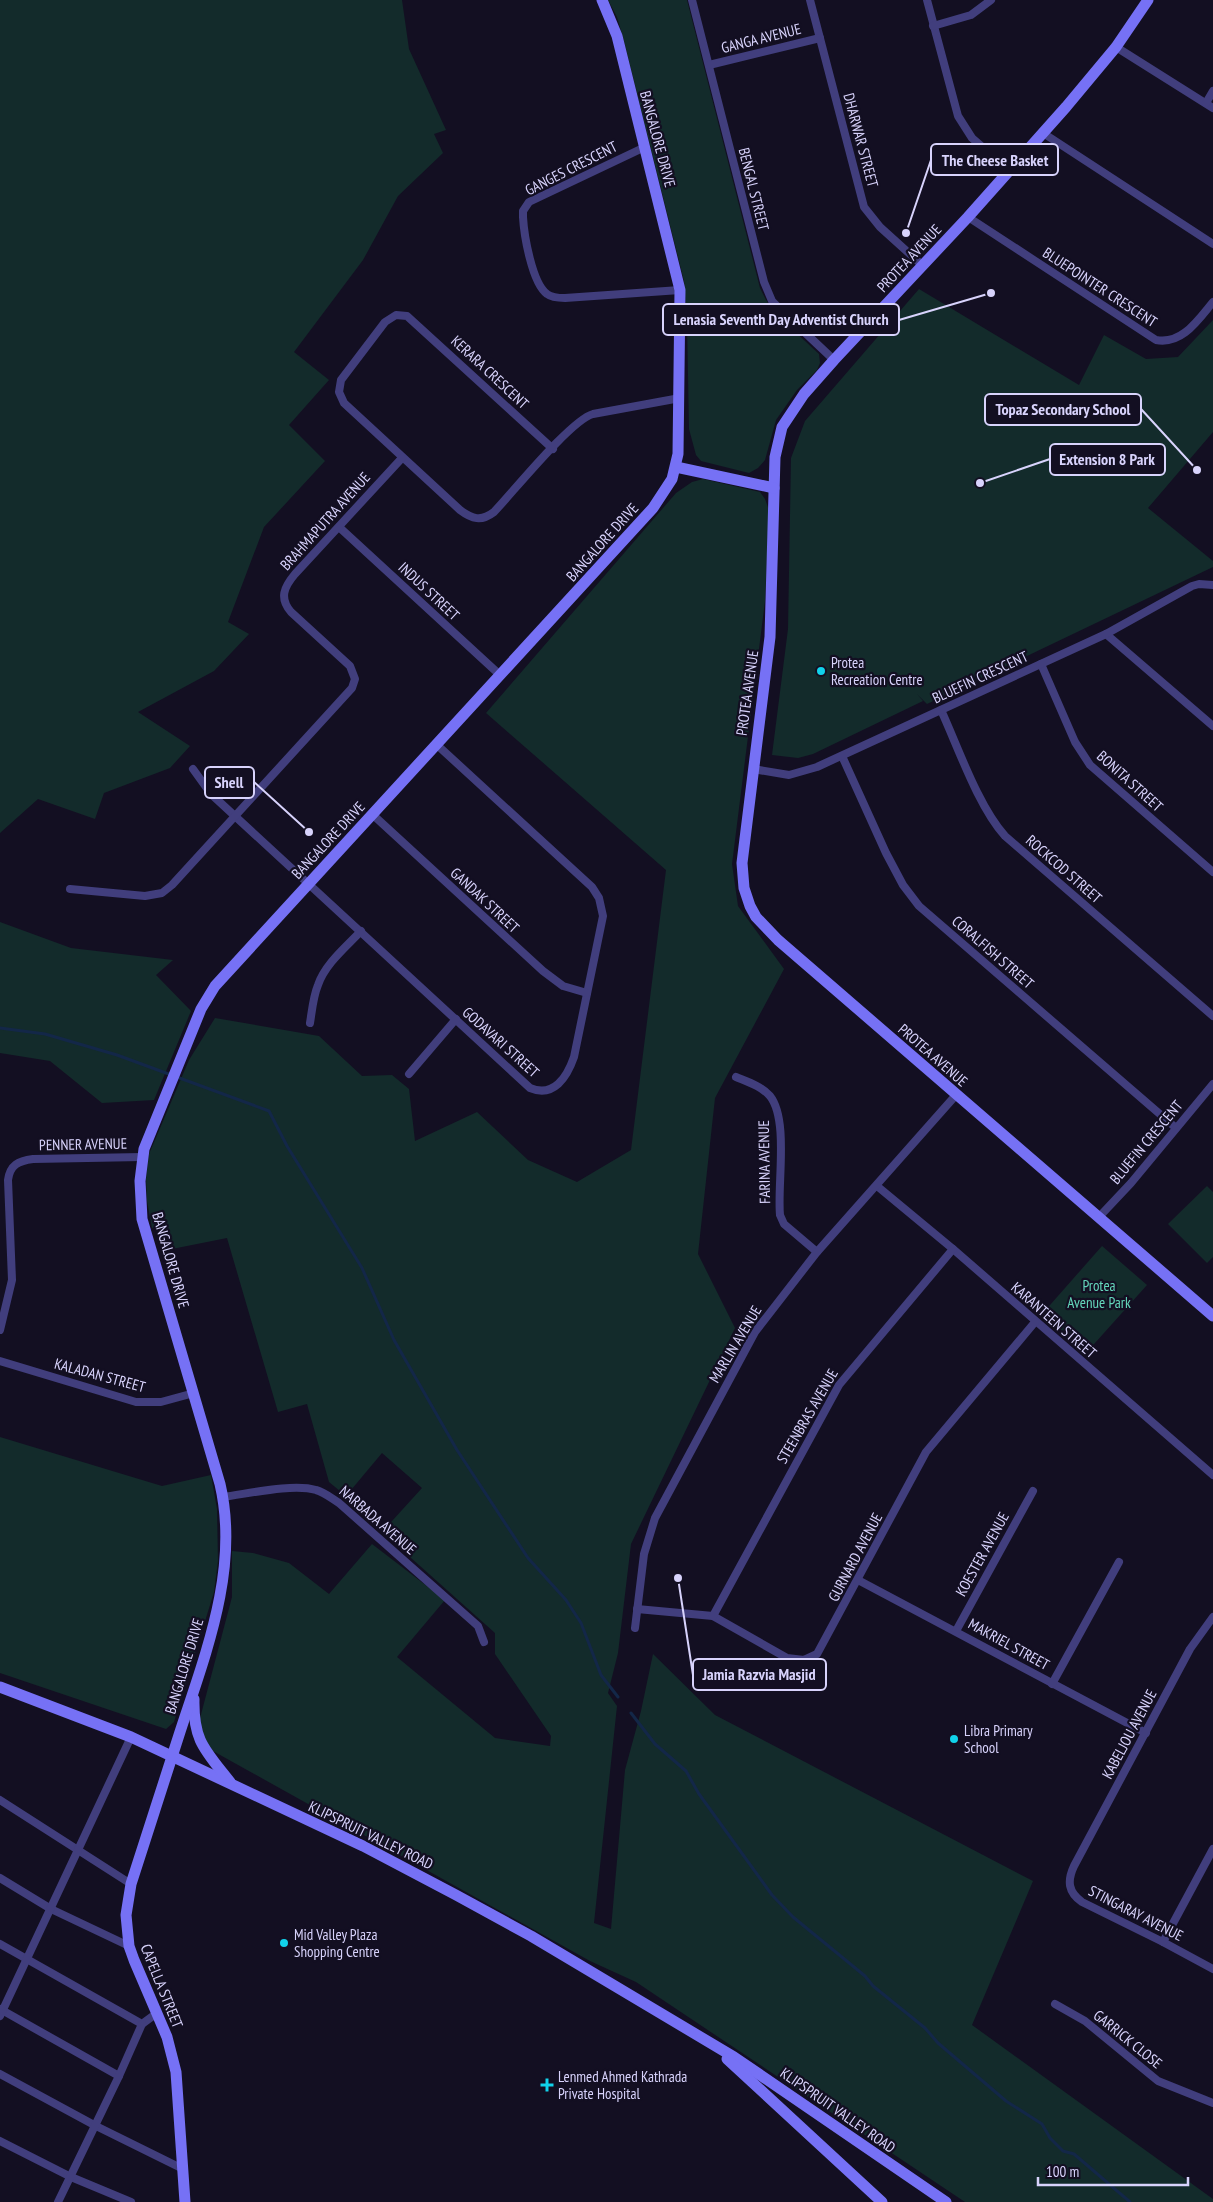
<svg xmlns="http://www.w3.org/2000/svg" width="1213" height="2202" font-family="'PT Sans Narrow',sans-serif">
  <rect width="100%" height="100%" fill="#130f22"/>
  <!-- green -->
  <g fill="#132b2b">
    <polygon points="0,0 402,0 409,49 446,130 434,134 443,153 398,196 363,260 294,352 329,380 289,425 325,461 264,527 228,622 249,634 214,671 138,712 190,746 170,768 104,793 95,819 38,799 0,833"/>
    <polygon points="608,0 687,0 760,288 766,300 778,316 819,354 820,363 817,370 797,390 776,420 765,460 758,468 749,473 701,461 696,455 689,429 687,321 684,281 624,41 617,17"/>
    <polygon points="919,289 1079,385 1104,335 1146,359 1178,357 1213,320 1213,432 1148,508 1213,561 1213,567 927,704 917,694 923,701 813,754 798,758 772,755 788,629 791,458 805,421"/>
    <polygon points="703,479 760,492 765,499 769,510 765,601 732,864 738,906 784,969 715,1098 698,1254 735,1328 631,1544 618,1653 608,1693 617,1706 594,1923 611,1929 625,1770 641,1711 653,1654 715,1715 1033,1881 972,2025 1213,2199 1213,2202 965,2202 636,1982 590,1961 213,1751 207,1746 199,1722 232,1597 232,1551 253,1553 289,1563 329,1594 372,1544 445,1600 397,1657 495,1738 550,1746 551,1736 495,1654 495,1633 382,1532 422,1488 382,1453 346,1496 329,1482 307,1404 278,1412 227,1238 167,1250 160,1225 152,1228 147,1201 146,1179 149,1154 189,1060 215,1018 319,1036 362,1076 392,1075 409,1089 415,1141 477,1112 528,1160 577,1182 631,1150 666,870 486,713 676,493 692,482"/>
    <polygon points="0,922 71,948 173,960 156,975 191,1011 154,1100 102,1103 50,1061 0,1053"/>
    <polygon points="1207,1186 1213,1192 1213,1257 1207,1263 1168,1224"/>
    <polygon points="1102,1246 1147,1285 1086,1353 1043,1313"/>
    <polygon points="0,1437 162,1486 211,1475 217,1509 218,1561 214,1592 174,1722 166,1729 0,1673"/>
  </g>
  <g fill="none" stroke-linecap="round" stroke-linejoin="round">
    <!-- stream -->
    <g stroke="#132748" stroke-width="3">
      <polyline points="0,1028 45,1034 117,1055 269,1111 287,1146 362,1268 394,1340 457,1450 528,1558 566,1600 581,1623 601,1675 618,1697"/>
      <polyline points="631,1713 655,1744 686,1771 699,1794 772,1895 793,1917 865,1976 873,1986 925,2028 938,2043 1006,2101 1042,2124 1050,2138 1063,2151 1074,2154 1130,2202"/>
    </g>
    <!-- street -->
    <g stroke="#413e7d" stroke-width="8">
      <polyline points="692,0 764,282 772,301 780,309 834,360"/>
      <polyline points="810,0 864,207 880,227 922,265"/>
      <polyline points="927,0 958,116 972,138 1009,170"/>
      <polyline points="933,26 971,15 991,0"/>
      <polyline points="1116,47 1213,108"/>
      <polyline points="709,65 820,38"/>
      <polyline points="1206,103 1213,91"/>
      <polyline points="1043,133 1213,244"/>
      <path d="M645 147 529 202 523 211V217C524 235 532 283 547 294 552 298 559 298 565 298L680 290"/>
      <path d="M968 217 1156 340C1182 345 1198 320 1213 302"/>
      <path d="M553 449 407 316 396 315 385 322 341 380 339 392 344 403 460 510C472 519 481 522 494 512 514 491 571 420 593 414L680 398"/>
      <polyline points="339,527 500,675"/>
      <polyline points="1106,634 1213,726"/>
      <polyline points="1041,664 1075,742 1090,765 1213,872"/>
      <path d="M941 710C958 747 978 806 1005 836L1213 1016"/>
      <polyline points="842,756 886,853 903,885 919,906 1176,1128"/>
      <path d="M193 769 211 794 530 1088C554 1098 567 1077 574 1057L603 916 599 898 592 887 436 744"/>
      <polyline points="753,769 789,775 817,767 1106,634 1192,586 1199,584 1213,585"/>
      <polyline points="372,814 543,971 563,986 587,993"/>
      <path d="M70 889 145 896 162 893 172 885 352 688 355 679 350 666 291 612C279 598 284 587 295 574L402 458"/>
      <path d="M310 1023C312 1011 313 997 318 985 325 964 346 947 361 931"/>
      <polyline points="409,1074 456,1019"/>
      <path d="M736 1077C748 1082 761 1086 770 1096 789 1120 777 1185 780 1215L784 1224 817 1252"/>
      <polyline points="877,1186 953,1249 1213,1475"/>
      <polyline points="1099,1217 1131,1183 1213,1084"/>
      <path d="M0 1330 12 1280 8 1180C10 1165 18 1161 33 1159L142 1157"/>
      <polyline points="0,1361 136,1402 161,1402 194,1393"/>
      <path d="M223 1497C247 1494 293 1483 316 1490 324 1492 331 1498 339 1503L478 1626 484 1642"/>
      <polyline points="858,1580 1146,1733"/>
      <polyline points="637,1609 713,1616 787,1658 804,1660 817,1654 926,1452 1035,1322"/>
      <polyline points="713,1616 839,1385 953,1249"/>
      <path d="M1213 1617 1190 1649 1074 1866C1067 1881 1068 1892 1082 1902L1163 1942 1213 1969"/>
      <polyline points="635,1628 644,1554 655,1518 755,1332 817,1252 956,1095"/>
      <polyline points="956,1631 1033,1491"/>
      <polyline points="1052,1684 1119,1562"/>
      <polyline points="0,1800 131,1884"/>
      <polyline points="0,1878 51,1909 129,1946"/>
      <polyline points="1163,1942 1213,1849"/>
      <polyline points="0,1944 142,2024 157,2013"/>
      <polyline points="1055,2004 1085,2021 1158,2081 1213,2103"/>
      <polyline points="0,2009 119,2076"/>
      <polyline points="0,2016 131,1737"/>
      <polyline points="0,2074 96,2126 183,2169"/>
      <polyline points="0,2141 71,2177 131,2202"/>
      <polyline points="58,2202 119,2076 142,2024"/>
    </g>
    <!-- secondary -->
    <g stroke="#7671f5" stroke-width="11">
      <polyline points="1148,0 1116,47 1066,107 968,217 834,360 804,394 782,427 775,457 770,637 742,863 744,888 750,906 756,917 778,940 1213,1316"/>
      <polyline points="676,467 774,488"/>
      <polyline points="0,1687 131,1737 363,1846 456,1895 531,1936 734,2057 946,2202"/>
      <path d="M194 1699C193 1741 205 1750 230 1782"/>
      <polyline points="727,2059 882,2202"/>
      <path d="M185 2202 176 2072 167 2037 134 1960 129 1946 126 1915 131 1884C147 1834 163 1785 179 1735 205 1655 240 1569 220 1484L142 1219 140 1181 144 1149 201 1009 215 986 653 508 672 479 678 454 680 290 617 36 602 0"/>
    </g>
  </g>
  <!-- markers -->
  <g fill="#11d2ea" stroke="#130f22" stroke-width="2">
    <circle cx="821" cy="671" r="5"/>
    <circle cx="954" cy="1739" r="5"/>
    <circle cx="284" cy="1943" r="5"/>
    <path d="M544.5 2077.5h5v5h5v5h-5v5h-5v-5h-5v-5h5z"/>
  </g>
  <g text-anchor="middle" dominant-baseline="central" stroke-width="4.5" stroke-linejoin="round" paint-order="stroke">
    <!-- street labels -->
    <g font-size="15" fill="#d8d3fc" stroke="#130f22">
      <text transform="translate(761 38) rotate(-14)">GANGA AVENUE</text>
      <text transform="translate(658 139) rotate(75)">BANGALORE DRIVE</text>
      <text transform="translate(861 140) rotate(75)">DHARWAR STREET</text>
      <text transform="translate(571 168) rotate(-27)">GANGES CRESCENT</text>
      <text transform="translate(754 189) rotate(76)">BENGAL STREET</text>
      <text transform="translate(909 258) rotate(-47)">PROTEA AVENUE</text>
      <text transform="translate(1100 287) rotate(33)">BLUEPOINTER CRESCENT</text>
      <text transform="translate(490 372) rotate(43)">KERARA CRESCENT</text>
      <text transform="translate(325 521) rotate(-48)">BRAHMAPUTRA AVENUE</text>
      <text transform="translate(602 542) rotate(-48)">BANGALORE DRIVE</text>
      <text transform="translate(429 591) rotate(43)">INDUS STREET</text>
      <text transform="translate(980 677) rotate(-25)">BLUEFIN CRESCENT</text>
      <text transform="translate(747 693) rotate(-82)">PROTEA AVENUE</text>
      <text transform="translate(1130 781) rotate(42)">BONITA STREET</text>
      <text transform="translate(328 840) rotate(-47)">BANGALORE DRIVE</text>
      <text transform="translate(1064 869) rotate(41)">ROCKCOD STREET</text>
      <text transform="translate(485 900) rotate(43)">GANDAK STREET</text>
      <text transform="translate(993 952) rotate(41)">CORALFISH STREET</text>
      <text transform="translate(501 1042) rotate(42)">GODAVARI STREET</text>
      <text transform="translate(933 1055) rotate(41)">PROTEA AVENUE</text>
      <text transform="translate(1146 1142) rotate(-50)">BLUEFIN CRESCENT</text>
      <text transform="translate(83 1144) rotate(-1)">PENNER AVENUE</text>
      <text transform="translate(764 1162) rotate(-91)">FARINA AVENUE</text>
      <text transform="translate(171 1260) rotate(74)">BANGALORE DRIVE</text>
      <text transform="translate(1054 1320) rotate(41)">KARANTEEN STREET</text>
      <text transform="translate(735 1344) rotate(-59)">MARLIN AVENUE</text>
      <text transform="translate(100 1375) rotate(15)">KALADAN STREET</text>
      <text transform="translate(807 1416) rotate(-60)">STEENBRAS AVENUE</text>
      <text transform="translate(378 1520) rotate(41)">NARBADA AVENUE</text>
      <text transform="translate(982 1554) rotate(-61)">KOESTER AVENUE</text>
      <text transform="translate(855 1557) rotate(-62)">GURNARD AVENUE</text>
      <text transform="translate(1009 1644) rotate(29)">MAKRIEL STREET</text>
      <text transform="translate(184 1666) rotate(-73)">BANGALORE DRIVE</text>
      <text transform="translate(1129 1734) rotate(-62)">KABELJOU AVENUE</text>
      <text transform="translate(371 1835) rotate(26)">KLIPSPRUIT VALLEY ROAD</text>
      <text transform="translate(1136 1913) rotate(27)">STINGARAY AVENUE</text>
      <text transform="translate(162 1986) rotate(68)">CAPELLA STREET</text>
      <text transform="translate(1128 2039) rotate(39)">GARRICK CLOSE</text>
      <text transform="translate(838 2110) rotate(35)">KLIPSPRUIT VALLEY ROAD</text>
    </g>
    <!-- poi labels -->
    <g font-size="15" fill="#d8d3fc" stroke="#130f22" text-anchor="start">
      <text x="831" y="662">Protea<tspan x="831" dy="17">Recreation Centre</tspan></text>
      <text x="964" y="1730">Libra Primary<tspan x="964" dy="17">School</tspan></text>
      <text x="294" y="1934">Mid Valley Plaza<tspan x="294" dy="17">Shopping Centre</tspan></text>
      <text x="558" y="2076">Lenmed Ahmed Kathrada<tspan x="558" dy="17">Private Hospital</tspan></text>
    </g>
    <!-- park labels -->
    <g font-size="15" fill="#64d6bb" stroke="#130f22">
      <text x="1099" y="1285">Protea<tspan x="1099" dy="17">Avenue Park</tspan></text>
    </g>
  </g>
  <!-- callouts -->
  <path fill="none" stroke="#d8d3fc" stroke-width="2" d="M906 233L931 160M991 293L899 320M1197 470L1141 409M980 483L1050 459M309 832L254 782M678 1578L693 1675"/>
  <g fill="#d8d3fc" stroke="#130f22" stroke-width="2">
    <circle cx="906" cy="233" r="5"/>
    <circle cx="991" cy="293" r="5"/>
    <circle cx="1197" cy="470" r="5"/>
    <circle cx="980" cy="483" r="5"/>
    <circle cx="309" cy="832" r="5"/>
    <circle cx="678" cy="1578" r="5"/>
  </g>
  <g fill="#130f22" stroke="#d8d3fc" stroke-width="2">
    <rect x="931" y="144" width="127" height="31" rx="5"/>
    <rect x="663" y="304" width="236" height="31" rx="5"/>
    <rect x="985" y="394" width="156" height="31" rx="5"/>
    <rect x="1050" y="444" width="115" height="31" rx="5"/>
    <rect x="205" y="767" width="49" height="31" rx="5"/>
    <rect x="693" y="1659" width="133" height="31" rx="5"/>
  </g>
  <g font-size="16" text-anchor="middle" font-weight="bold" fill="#d8d3fc">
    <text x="995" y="166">The Cheese Basket</text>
    <text x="781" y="325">Lenasia Seventh Day Adventist Church</text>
    <text x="1063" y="415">Topaz Secondary School</text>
    <text x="1107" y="465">Extension 8 Park</text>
    <text x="229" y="788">Shell</text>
    <text x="759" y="1680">Jamia Razvia Masjid</text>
  </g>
  <!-- scale -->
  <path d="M1038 2177v8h150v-8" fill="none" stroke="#d8d3fc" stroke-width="2.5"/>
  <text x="1046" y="2177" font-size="15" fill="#d8d3fc" stroke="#130f22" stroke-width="4" paint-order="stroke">100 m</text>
</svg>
